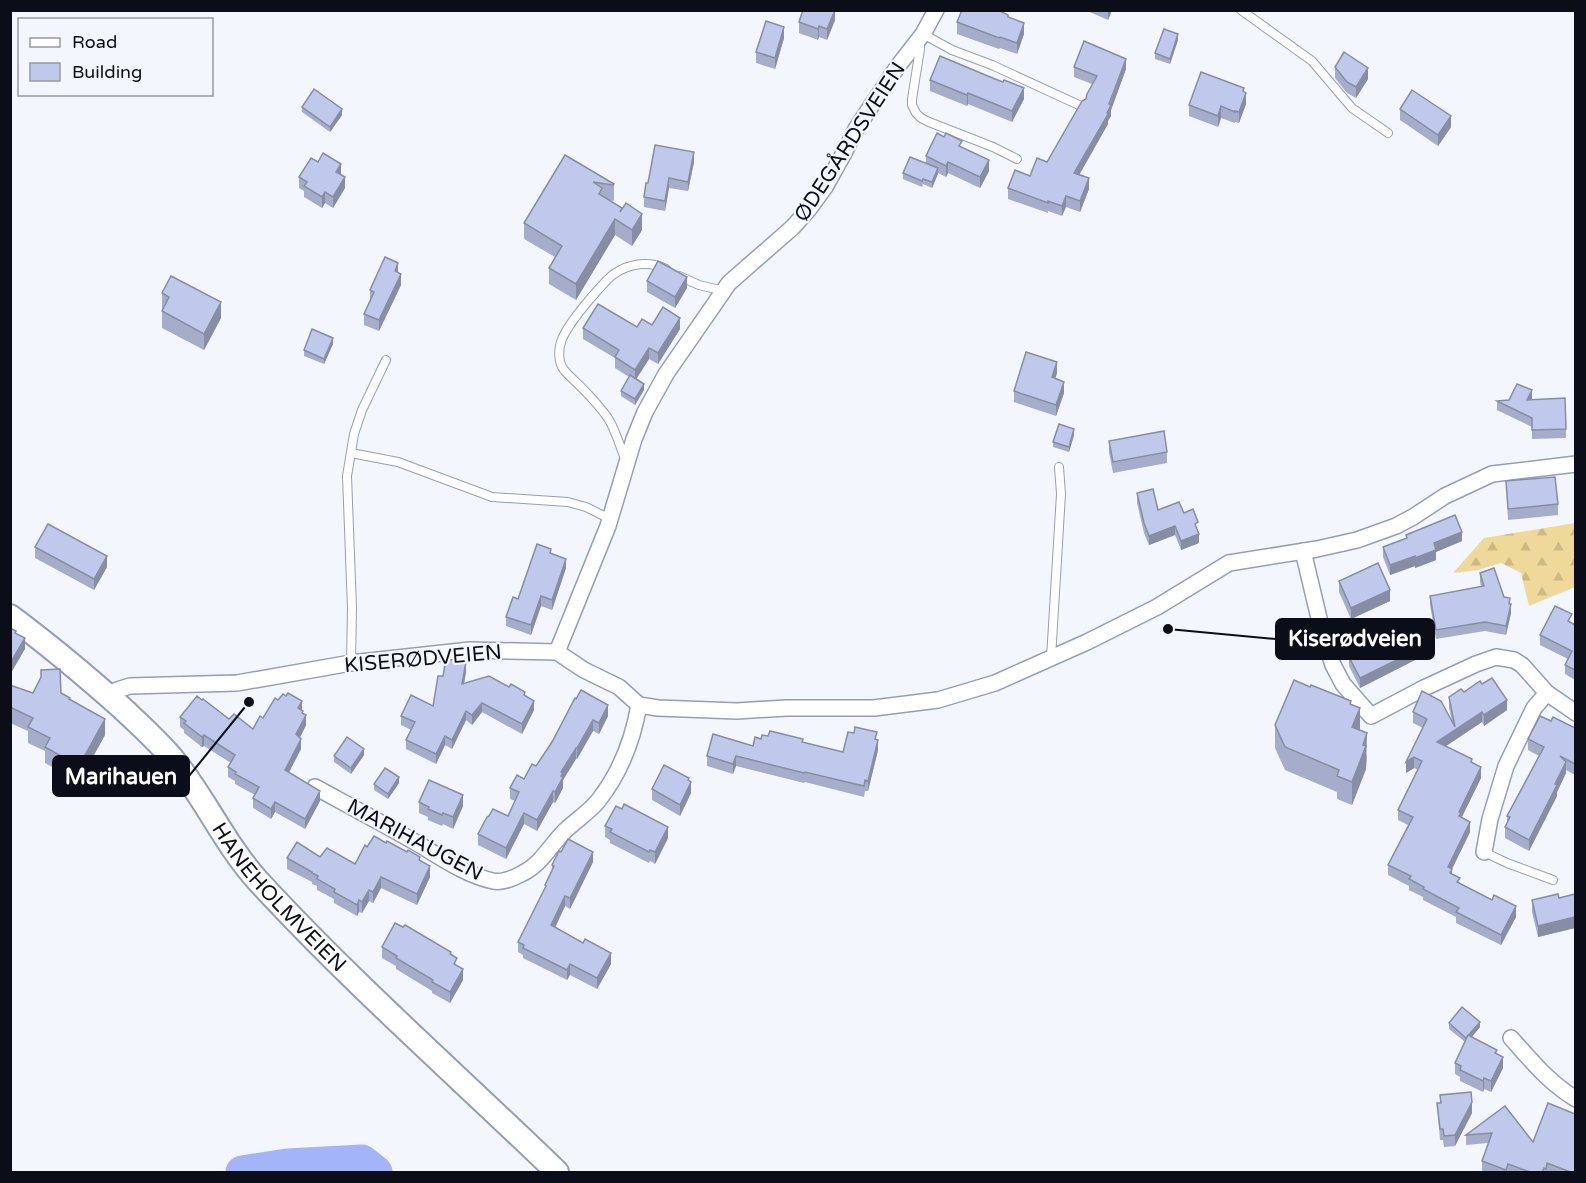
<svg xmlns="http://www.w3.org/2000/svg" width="1586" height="1183" font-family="'Varela Round',sans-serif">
  <defs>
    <pattern id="forest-firs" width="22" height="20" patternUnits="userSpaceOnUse" patternTransform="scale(1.5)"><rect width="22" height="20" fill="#efd99a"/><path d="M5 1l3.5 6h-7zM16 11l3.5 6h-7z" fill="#ccb984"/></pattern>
  </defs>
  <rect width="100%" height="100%" fill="#f4f6fd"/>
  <!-- forest -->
  <polygon fill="url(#forest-firs)" points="1575,523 1575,587 1529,606 1521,573 1501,563 1478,570 1453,573 1484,538"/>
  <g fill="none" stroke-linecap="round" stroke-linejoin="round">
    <!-- river -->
    <polyline stroke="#a4b4f9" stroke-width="33" points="242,1172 287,1165 362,1161 376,1172"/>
    <defs>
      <g id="lane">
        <polyline points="1241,10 1312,61 1352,108 1388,133"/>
        <polyline points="923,34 952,50 992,65 1081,106"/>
        <polyline points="920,40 920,49 912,99 912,105 916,113 921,118 929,122 993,147 1017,159"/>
        <polyline points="679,276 699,285 724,291"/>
        <polyline points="351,453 398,462 492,497 568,502 586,507 610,519"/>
        <path d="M626 461C620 447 616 431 608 418 600 407 590 396 581 387 575 381 569 376 564 370 558 362 558 349 562 339 570 321 593 295 607 280 622 265 645 259 666 269"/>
        <polyline points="1051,658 1061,494 1059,467"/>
        <polyline points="351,663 352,608 347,476 354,434 362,410 386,360"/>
        <polyline points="1484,852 1507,863 1553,880"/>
      </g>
      <g id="street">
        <polyline points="1303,551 1323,635 1333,665 1343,684 1371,716 1424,688 1476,664 1496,657 1514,660 1522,665 1547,693 1576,713"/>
        <polyline points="557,652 608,526 634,439 645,412 666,374 729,283 793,227 809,209 825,187 844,153 856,129 898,66 923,34 936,10"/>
        <polyline points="109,696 117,690 130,686 237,683 351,663 470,650 557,652 584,670 619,687 639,705 658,708 737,711 786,708 874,708 938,700 995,683 1087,642 1157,607 1229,563 1317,549 1357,540 1396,526 1413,517 1445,496 1492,474 1576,464"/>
        <path d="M315 787C348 805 382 823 415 842 439 856 465 875 493 881 503 883 514 878 523 873 542 864 552 842 568 828 578 819 590 811 598 801 621 772 633 739 639 705"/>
        <polyline points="1484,852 1490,819 1506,766 1534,708 1547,693"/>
        <path d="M1511 1038C1532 1061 1548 1082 1576 1099"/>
      </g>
      <g id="secondary">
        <path id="s1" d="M10 616C49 645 86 676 122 708 140 725 158 741 173 759 205 798 225 845 259 882 353 984 458 1076 557 1172"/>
      </g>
    </defs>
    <!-- lane casing -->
    <use href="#lane" stroke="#959dbd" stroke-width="10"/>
    <!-- street casing -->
    <use href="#street" stroke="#959dbd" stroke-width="18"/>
    <!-- secondary casing -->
    <use href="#secondary" stroke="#959dbd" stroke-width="26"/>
    <!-- lane -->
    <use href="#lane" stroke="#fff" stroke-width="8"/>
    <!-- street -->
    <use href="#street" stroke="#fff" stroke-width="15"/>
    <!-- secondary -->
    <use href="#secondary" stroke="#fff" stroke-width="22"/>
  </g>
  <!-- wall -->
  <g fill="#a5adca">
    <polygon points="835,10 835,20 827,40 819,37 818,40 799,33 799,22"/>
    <polygon points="1085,10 1112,10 1108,20"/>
    <polygon points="1008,17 1024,34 1017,54 1000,48 999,49 957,34 957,22"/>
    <polygon points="784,38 775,69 756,63 756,52"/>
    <polygon points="1178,40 1170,64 1155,59 1155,53"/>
    <polygon points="1074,67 1126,69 1111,110 1111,116 1108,121 1108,124 1079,175 1089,189 1080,212 1066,207 1062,216 1048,211 1048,213 1008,199 1008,188 1030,176 1047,162 1086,99 1092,84 1074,77"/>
    <polygon points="1335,67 1368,79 1356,98 1347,93 1335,78"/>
    <polygon points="930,80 1024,99 1012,122 968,104 967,106 930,91"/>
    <polygon points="1244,92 1246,104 1239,123 1235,122 1235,123 1221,118 1218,127 1189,116 1189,105"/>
    <polygon points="302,107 342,115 330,132 302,112"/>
    <polygon points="1400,109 1451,127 1438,146 1400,120"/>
    <polygon points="962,147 989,171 980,188 948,173 946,177 938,173 932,188 923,184 922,187 903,179 903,173 926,163 926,156"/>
    <polygon points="565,155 614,184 614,200 613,201 610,200 642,230 632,246 615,235 576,300 549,284 549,268 555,257 524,239 524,223"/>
    <polygon points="694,162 688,191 669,188 665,211 644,207 644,197 648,183"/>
    <polygon points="341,175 345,188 333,208 325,203 322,208 304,197 304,191 299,188 299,177"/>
    <polygon points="398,273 401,285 379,331 364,325 364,314 370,302 370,290"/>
    <polygon points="647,281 687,288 675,308 647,292"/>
    <polygon points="162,293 221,318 204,350 162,328"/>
    <polygon points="652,325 680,329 658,364 649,359 636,379 644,390 635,405 621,396 621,391 629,377 615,368 615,358 583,339 583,328 637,327"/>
    <polygon points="333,344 324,364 304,356 304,350"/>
    <polygon points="1057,373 1055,379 1064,393 1056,416 1014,402 1014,391"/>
    <polygon points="1565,398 1566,438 1532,439 1532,427 1497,410 1497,401"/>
    <polygon points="1074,435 1069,452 1053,447 1053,442"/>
    <polygon points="1109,441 1167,452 1167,463 1113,473 1109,452"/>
    <polygon points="1506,481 1558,504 1558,515 1508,520"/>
    <polygon points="1137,493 1158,510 1184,513 1198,532 1199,543 1181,550 1175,535 1149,545 1144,533 1137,503"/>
    <polygon points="1406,535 1462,541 1436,552 1436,560 1415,568 1415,566 1390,575 1383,557 1383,547 1406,538"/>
    <polygon points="35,547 107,567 94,590 35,558"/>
    <polygon points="551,554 566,568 552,610 541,606 531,635 506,626 506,617 518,599"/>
    <polygon points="1480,573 1510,604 1511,613 1506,635 1485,631 1436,639 1430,605 1430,596 1481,586 1480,582"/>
    <polygon points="1339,581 1390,601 1351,619 1339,592"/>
    <polygon points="1572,623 1575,625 1575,680 1565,674 1565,665 1568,659 1540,645 1540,635"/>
    <polygon points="1366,637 1415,660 1360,688 1349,666 1349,657 1367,648"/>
    <polygon points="466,672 464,684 525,696 534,710 522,734 482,712 472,725 466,720 452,749 445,745 436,764 406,749 406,740 411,730 401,725 401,716 433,706 443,676"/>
    <polygon points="1482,684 1507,710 1484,726 1482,722 1446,746 1472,762 1481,778 1461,818 1470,832 1452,869 1452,874 1460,883 1516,917 1501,945 1456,923 1456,917 1423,900 1423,897 1409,890 1409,886 1388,875 1388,865 1408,825 1398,820 1398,810 1418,770 1414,768 1406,773 1423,728 1413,723 1413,712 1452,721 1449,708 1449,697"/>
    <polygon points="10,685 33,693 61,693 70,699 105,735 79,782 45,763 45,751 28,743 28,731 10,723"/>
    <polygon points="575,698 608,716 599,734 593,731 577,759 576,759 563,780 563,788 555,803 553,802 537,831 524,824 506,859 478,845 478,834 508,816 515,801 510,799 510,788 524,779 536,766 552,742"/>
    <polygon points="1351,704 1360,731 1367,757 1366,769 1352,805 1337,799 1337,792 1285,770 1275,748 1275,725"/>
    <polygon points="302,710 306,725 300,738 301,749 289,772 320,801 305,829 275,812 271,819 253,808 253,798 255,795 235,784 235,781 228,777 228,767 231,763 204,746 202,747 184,733 184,730 180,727 180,717 229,719 253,729 263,718"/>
    <polygon points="1551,721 1575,728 1575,775 1566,770 1566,773 1557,792 1557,796 1529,851 1505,838 1505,827 1507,823 1507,816 1539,756 1528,750 1528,739"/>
    <polygon points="768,736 803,742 843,752 877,739 878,750 868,791 865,791 864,797 805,782 804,783 736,766 733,774 707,766 707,756 753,746 761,739"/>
    <polygon points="364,755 351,774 334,762 334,756"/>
    <polygon points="689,781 691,793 680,816 652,800 652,789"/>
    <polygon points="399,783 388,799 374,790 374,784"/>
    <polygon points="419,802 463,806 453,829 443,824 442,826 428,820 428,817 419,813"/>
    <polygon points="622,809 668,838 655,864 650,861 649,863 610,843 610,840 605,837 605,826"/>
    <polygon points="367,847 420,860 430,877 417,905 381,888 373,903 369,901 362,913 359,912 357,916 334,903 334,899 317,890 317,886 312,884 312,882 287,869 287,858 320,857 355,864"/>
    <polygon points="593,862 570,909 565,906 555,928 611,964 597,989 570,975 567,980 523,958 523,955 518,952 518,942 545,889 545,885 552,872 552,865"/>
    <polygon points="1575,897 1575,928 1538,937 1532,912 1532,900"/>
    <polygon points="382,947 451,955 457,966 463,980 450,1003 432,993 432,991 396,969 396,966 382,958"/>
    <polygon points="1449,1023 1480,1027 1472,1037 1497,1054 1503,1068 1491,1092 1484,1089 1483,1092 1460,1081 1460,1077 1455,1074 1455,1063 1465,1042 1449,1029"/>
    <polygon points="1440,1095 1472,1113 1455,1146 1444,1147 1443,1140 1440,1140 1437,1103 1440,1103"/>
    <polygon points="1505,1106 1533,1142 1575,1173 1486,1173 1482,1171 1482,1161 1488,1143 1466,1145 1466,1135"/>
  </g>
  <!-- shaded-wall -->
  <g fill="#868da4">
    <polygon points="835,10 835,20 827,40 827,29"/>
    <polygon points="1108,10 1112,10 1108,20"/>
    <polygon points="1024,23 1024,34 1017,54 1017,43"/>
    <polygon points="819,26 819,37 818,40 818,29"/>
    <polygon points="784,27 784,38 775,69 775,58"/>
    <polygon points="1178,34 1178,40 1170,64 1170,59"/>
    <polygon points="1126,59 1126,69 1111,110 1111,116 1108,121 1108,124 1074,184 1074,173 1107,113"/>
    <polygon points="1368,68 1368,79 1356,98 1356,87"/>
    <polygon points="1024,88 1024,99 1012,122 1012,111"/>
    <polygon points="1244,88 1244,99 1246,93 1246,104 1239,123 1239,112"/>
    <polygon points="968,93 968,104 967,106 967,95"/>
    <polygon points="1221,106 1221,118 1218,127 1218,116"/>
    <polygon points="342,109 342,115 330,132 330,127"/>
    <polygon points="1451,116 1451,127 1438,146 1438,135"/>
    <polygon points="694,152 694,162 688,191 688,182"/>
    <polygon points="989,160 989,171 980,188 980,177"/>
    <polygon points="948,162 948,173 946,177 946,166"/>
    <polygon points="341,164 341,175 336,172"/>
    <polygon points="938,168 938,174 932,188 932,182"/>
    <polygon points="345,177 345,188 333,208 333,197"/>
    <polygon points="669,178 669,188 665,211 665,201"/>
    <polygon points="1089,178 1089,189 1080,212 1080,201"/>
    <polygon points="325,192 325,203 322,208 322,197"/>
    <polygon points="1066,196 1066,207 1062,216 1062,206"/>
    <polygon points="642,214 642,230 632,246 632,230"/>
    <polygon points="615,219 615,235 576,300 576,284"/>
    <polygon points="398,263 398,274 395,271"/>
    <polygon points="401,274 401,285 379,331 379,320"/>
    <polygon points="687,277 687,288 675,308 675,297"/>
    <polygon points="221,302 221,318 204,350 204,334"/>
    <polygon points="680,318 680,329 658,364 658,353"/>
    <polygon points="333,338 333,344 324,364 324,359"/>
    <polygon points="649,348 649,359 635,381 635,370"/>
    <polygon points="1057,362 1057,373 1052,389 1052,377"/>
    <polygon points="1064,382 1064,393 1056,416 1056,405"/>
    <polygon points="644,384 644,390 635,405 635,399"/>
    <polygon points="1532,390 1532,399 1527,400"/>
    <polygon points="1074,429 1074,435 1069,452 1069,447"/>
    <polygon points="1175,526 1175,535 1149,545 1149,536"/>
    <polygon points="1462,532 1462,541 1436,552 1436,560 1415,568 1415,558 1434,543"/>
    <polygon points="1199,534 1199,543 1181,550 1181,541"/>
    <polygon points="107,556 107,567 94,590 94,579"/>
    <polygon points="1415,556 1415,566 1390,575 1390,565"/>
    <polygon points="566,559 566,568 552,610 552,600"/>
    <polygon points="1390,590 1390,601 1351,619 1351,608"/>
    <polygon points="541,596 541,606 531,635 531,625"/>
    <polygon points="1511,604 1511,613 1506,635 1506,626"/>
    <polygon points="25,638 25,649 11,673 11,662"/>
    <polygon points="1415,651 1415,660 1360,688 1360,678"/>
    <polygon points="466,662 466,672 462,694 462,684"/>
    <polygon points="1507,700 1507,710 1484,726 1484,715"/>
    <polygon points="302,701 302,711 298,708"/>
    <polygon points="534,701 534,710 522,734 522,724"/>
    <polygon points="482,703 482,712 472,725 472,715"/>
    <polygon points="608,705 608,716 599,734 599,723"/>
    <polygon points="1360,708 1360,731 1352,727"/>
    <polygon points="303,711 303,720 306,715 306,725 296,745 296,734"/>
    <polygon points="466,711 466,720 452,749 452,740"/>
    <polygon points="1482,712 1482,722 1437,752 1437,742"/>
    <polygon points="105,719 105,735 79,782 79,766"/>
    <polygon points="593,720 593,731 577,759 577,748"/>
    <polygon points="1367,733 1366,769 1352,805 1352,782 1363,745"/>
    <polygon points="204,735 204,746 202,747 202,737"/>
    <polygon points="445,736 445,745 436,764 436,754"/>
    <polygon points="301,739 301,749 285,780 285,770"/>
    <polygon points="878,740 878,750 868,791 868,781"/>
    <polygon points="576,748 576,759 563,780 563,788 555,803 555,792 561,772"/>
    <polygon points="364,749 364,755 351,774 351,768"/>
    <polygon points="736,756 736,766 733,774 733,764"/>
    <polygon points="1414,757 1414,768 1406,773 1406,762"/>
    <polygon points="1566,762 1566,773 1557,792 1557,796 1529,851 1529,840"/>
    <polygon points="1481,767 1481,778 1461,819 1459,827 1459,812"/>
    <polygon points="399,777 399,783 388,799 388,794"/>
    <polygon points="689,778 689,787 691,782 691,793 680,816 680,805"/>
    <polygon points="320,791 320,801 305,829 305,819"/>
    <polygon points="553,791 553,802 537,831 537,820"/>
    <polygon points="463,795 463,806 453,829 453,817"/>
    <polygon points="275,802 275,812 271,819 271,809"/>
    <polygon points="524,813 524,824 506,859 506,848"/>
    <polygon points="1470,822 1470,832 1452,869 1452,880 1448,867"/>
    <polygon points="668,827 668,838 655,864 655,852"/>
    <polygon points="593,852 593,862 570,909 570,898"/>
    <polygon points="430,866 430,877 417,905 417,894"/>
    <polygon points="381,877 381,888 373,903 373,892"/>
    <polygon points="369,890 369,901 362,913 362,902"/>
    <polygon points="565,896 565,906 551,936 551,925"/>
    <polygon points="359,900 359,912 357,916 357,905"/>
    <polygon points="1516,906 1516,917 1501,945 1501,935"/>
    <polygon points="1575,917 1575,928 1538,937 1538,926"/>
    <polygon points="611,953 611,964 597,989 597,978"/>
    <polygon points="570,964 570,975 567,980 567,970"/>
    <polygon points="463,969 463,980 450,1003 450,992"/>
    <polygon points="1480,1022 1480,1027 1466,1044 1466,1038"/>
    <polygon points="1503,1057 1503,1068 1491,1092 1491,1081"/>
    <polygon points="1484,1078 1484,1089 1483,1092 1483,1081"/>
    <polygon points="1472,1102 1472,1113 1455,1146 1455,1135"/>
  </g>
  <!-- building -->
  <g fill="#c0c9eb" stroke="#868da4" stroke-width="1.5">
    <polygon points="803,10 835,10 827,29 819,26 818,29 799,22"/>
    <polygon points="962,10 998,10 1008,15 1008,17 1024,23 1017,43 1000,37 999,38 957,22"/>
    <polygon points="766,21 784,27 775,58 756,52"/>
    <polygon points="1164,29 1178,34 1170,59 1155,53"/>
    <polygon points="1084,41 1126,59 1109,104 1111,105 1107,113 1108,114 1074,173 1089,178 1080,201 1066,196 1062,206 1048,201 1048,203 1008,188 1015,170 1030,176 1037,158 1047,162 1082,101 1086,99 1087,94 1097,76 1074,67"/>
    <polygon points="1344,52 1368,68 1356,87 1347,82 1335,67"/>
    <polygon points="940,56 995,79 1003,82 1004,80 1024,88 1012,111 968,93 967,95 930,80"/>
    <polygon points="1201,72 1244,88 1243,91 1246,93 1239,112 1235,111 1235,112 1221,106 1218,116 1189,105"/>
    <polygon points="314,89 342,109 330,127 302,107"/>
    <polygon points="1412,90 1451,116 1438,135 1400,109"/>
    <polygon points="937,133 944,137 946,133 962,141 959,146 989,160 980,177 948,162 946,166 926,156"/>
    <polygon points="655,145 694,152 688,182 669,178 665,201 644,197 646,183 648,183"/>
    <polygon points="323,153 341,164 336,172 345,177 333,197 325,192 322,197 304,186 307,182 299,177 311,158 318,162"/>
    <polygon points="565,155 614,184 613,185 593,182 602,188 599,194 622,208 620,212 626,203 642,214 632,230 615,219 576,284 549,268 562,246 524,223"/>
    <polygon points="910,157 938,168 932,182 923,179 922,181 903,173"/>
    <polygon points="385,257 398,263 395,271 401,274 379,320 364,314 374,292 370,290"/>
    <polygon points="658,261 687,277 675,297 647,281"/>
    <polygon points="171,276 221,302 204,334 162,311 169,297 162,293"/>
    <polygon points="598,304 637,327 642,319 652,325 663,307 680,318 658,353 649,348 635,370 615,357 619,350 583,328"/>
    <polygon points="312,329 333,338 324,359 304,350"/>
    <polygon points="1026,352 1057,362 1052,377 1064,382 1056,405 1014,391"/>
    <polygon points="630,375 644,384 635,399 621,391"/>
    <polygon points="1517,384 1532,390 1527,400 1565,398 1566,429 1532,430 1532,418 1497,401 1509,400"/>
    <polygon points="1059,424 1074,429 1069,447 1053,442"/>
    <polygon points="1164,431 1167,452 1113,462 1109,441"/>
    <polygon points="1555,477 1558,504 1508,509 1506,481"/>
    <polygon points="1153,489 1158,510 1179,502 1184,513 1193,509 1198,522 1195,524 1199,534 1181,541 1175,526 1149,536 1144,523 1137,493"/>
    <polygon points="1455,515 1462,532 1434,543 1436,550 1415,558 1415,556 1390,565 1383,547 1407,538 1406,535"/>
    <polygon points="48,524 107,556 94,579 35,547"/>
    <polygon points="537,544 551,549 550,553 566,559 552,600 541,596 531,625 506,617 513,597 518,599"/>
    <polygon points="1378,563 1390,590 1351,608 1339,581"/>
    <polygon points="1494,568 1504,597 1510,598 1509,604 1511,604 1506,626 1485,622 1436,630 1430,596 1484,586 1480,573"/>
    <polygon points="1555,606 1572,614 1568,621 1575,625 1575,670 1565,665 1572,651 1540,635"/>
    <polygon points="1389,625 1392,630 1402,625 1415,651 1360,678 1349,657 1371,646 1366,637"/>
    <polygon points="10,628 16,631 15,633 25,638 11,662"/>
    <polygon points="446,659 466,662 462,684 489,676 509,687 511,684 525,692 524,695 534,701 522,724 482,703 472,715 466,711 452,740 445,736 436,754 406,740 415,722 401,716 411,695 433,706 438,676 443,676"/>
    <polygon points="60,669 61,693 70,698 69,699 105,719 79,766 45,747 50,738 28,727 33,718 10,707 10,685 33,693 41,677 41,670"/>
    <polygon points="1492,678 1507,700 1484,715 1482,712 1437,742 1472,759 1471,762 1481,767 1459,812 1461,813 1459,816 1470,822 1448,867 1452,869 1450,873 1460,878 1457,882 1492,900 1494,895 1516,906 1501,935 1456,912 1459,908 1423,889 1424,887 1409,879 1411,876 1388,865 1413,817 1398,810 1422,761 1414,757 1406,762 1427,719 1413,712 1422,691 1441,701 1455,727 1449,697 1461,689 1464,692 1480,681 1482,684"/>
    <polygon points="1294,680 1310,687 1311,685 1351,701 1350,704 1360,708 1352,727 1367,733 1363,745 1366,746 1352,782 1337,776 1339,770 1285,747 1275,725"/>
    <polygon points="581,690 608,705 599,723 593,720 577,748 576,748 561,772 563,773 561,776 563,777 555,792 553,791 537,820 524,813 506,848 478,834 487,817 489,816 493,809 508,816 519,792 510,788 517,775 524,779 532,764 536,766 552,742 575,698 576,699"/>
    <polygon points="288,693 302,701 298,708 303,711 302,713 306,715 296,734 301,739 285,770 320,791 305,819 275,802 271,809 253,798 259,787 235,774 236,772 228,767 235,755 204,735 202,737 184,723 186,721 180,717 197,696 202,700 203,699 229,719 234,714 253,729 260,716 263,718 275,698 278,700 283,694 286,696"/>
    <polygon points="1540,716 1551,721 1553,717 1575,728 1575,764 1560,756 1566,762 1555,784 1557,785 1529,840 1505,827 1510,817 1507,816 1544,747 1528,739"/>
    <polygon points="855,727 877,732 875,739 878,740 868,781 865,780 864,786 805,772 804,773 736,756 733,764 707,756 713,734 753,746 755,737 761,739 762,735 768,736 770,731 803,739 802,742 843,752 848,732 854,733"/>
    <polygon points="347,737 364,749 351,768 334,756"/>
    <polygon points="664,765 689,778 688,780 691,782 680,805 652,789"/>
    <polygon points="385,768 399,777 388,794 374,784"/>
    <polygon points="429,780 463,795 453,817 443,813 442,815 428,809 429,807 419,802"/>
    <polygon points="624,804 668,827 655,852 650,850 649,852 610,832 612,829 605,826 616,806 622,809"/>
    <polygon points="374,836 386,843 387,841 407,852 408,850 420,857 419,860 430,866 417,894 381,877 373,892 369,890 362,902 359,900 357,905 334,892 335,889 317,879 318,876 312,873 312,872 287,858 297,842 320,857 327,848 355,864 365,845 367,847"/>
    <polygon points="568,839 593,852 570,898 565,896 551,925 583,943 585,939 611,953 597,978 570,964 567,970 523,948 524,945 518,942 546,886 545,885 554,866 552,865 559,851 561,852"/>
    <polygon points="1558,894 1559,898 1575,894 1575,917 1538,926 1532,900"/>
    <polygon points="395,923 403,927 405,925 451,952 450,954 457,958 454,964 463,969 450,992 432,982 433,980 396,958 397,956 382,947"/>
    <polygon points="1462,1007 1480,1022 1466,1038 1449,1023"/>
    <polygon points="1468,1035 1497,1050 1495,1053 1503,1057 1491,1081 1484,1078 1483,1081 1460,1070 1461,1066 1455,1063"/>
    <polygon points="1471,1092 1472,1102 1455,1135 1444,1136 1443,1129 1440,1129 1437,1103 1441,1103 1440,1095"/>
    <polygon points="1548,1103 1575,1114 1575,1173 1573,1173 1547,1163 1546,1169 1544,1168 1542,1173 1533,1173 1508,1164 1506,1170 1482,1161 1492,1133 1466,1135 1505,1106 1533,1142"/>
  </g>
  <g text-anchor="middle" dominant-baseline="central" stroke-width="4.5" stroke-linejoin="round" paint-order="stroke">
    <!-- street labels -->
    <g font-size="21" fill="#0b0d19" stroke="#f4f6fd">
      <text transform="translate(850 142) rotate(-57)">ØDEGÅRDSVEIEN</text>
      <text transform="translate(423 659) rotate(-5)">KISERØDVEIEN</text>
      <text transform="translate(415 840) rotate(28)">MARIHAUGEN</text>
      <text stroke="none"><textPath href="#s1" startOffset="392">HANEHOLMVEIEN</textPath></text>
    </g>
  </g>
  <!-- callouts -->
  <path fill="none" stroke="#0b0d19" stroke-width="2" d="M1168 629L1276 639M249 702L189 776"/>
  <g fill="#0b0d19" stroke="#f4f6fd" stroke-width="2">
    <circle cx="1168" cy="629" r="6"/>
    <circle cx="249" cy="702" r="6"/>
  </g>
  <g fill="#0b0d19" stroke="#0b0d19" stroke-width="2">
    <rect x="1276" y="619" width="158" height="40" rx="6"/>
    <rect x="53" y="756" width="136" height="40" rx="6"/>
  </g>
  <g font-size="22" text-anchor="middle" font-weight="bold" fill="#fff">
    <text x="1355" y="646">Kiserødveien</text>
    <text x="121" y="784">Marihauen</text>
  </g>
  <!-- border -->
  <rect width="1586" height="1183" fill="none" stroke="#0b0d19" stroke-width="24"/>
  <!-- legend -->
  <rect x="18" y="18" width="195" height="78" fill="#f4f6fd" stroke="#9799a2" stroke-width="1.5"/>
  <rect x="30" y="38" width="30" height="9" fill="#ffffff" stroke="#9799a2" stroke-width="1.5"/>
  <text x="72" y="48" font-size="18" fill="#0b0d19">Road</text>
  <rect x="30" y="63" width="30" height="18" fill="#c0c9eb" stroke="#9799a2" stroke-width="1.5"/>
  <text x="72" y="78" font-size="18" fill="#0b0d19">Building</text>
</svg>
